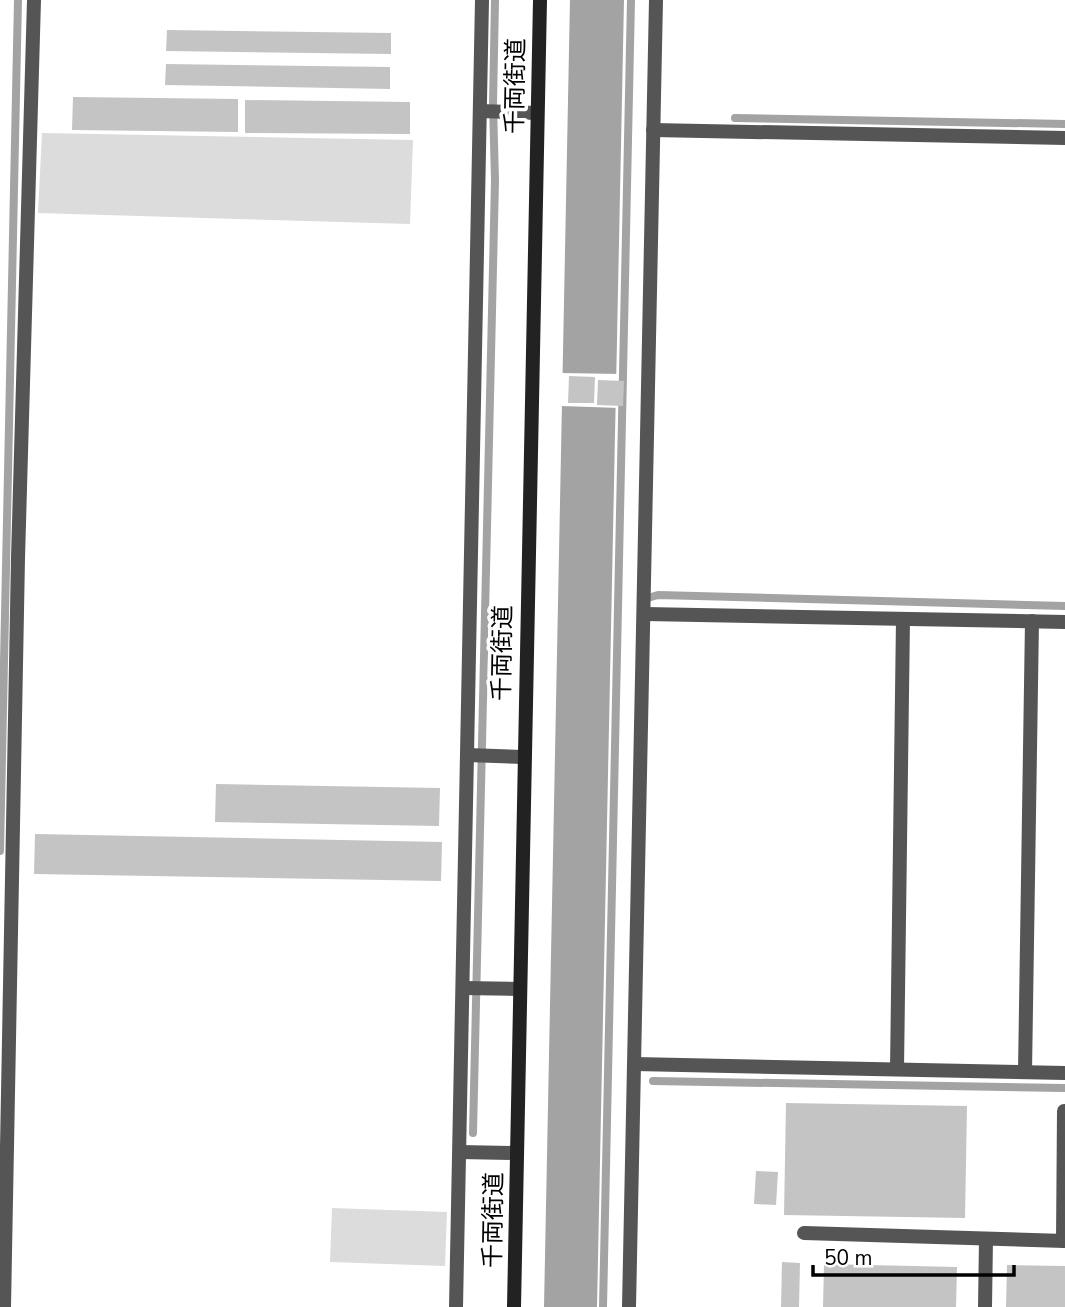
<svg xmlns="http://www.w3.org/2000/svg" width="1065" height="1307" font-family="'Nunito Sans','Noto Sans JP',sans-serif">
  <rect width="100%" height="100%" fill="#fff"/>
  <!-- green -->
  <g fill="#dcdcdc">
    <polygon points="42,133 413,140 410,224 38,213"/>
    <polygon points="332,1208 447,1212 445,1266 330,1262"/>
  </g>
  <!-- water -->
  <polygon fill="#a3a3a3" points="570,0 624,0 597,1307 544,1307"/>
  <!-- pier -->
  <polygon fill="#fff" points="561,373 620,374 620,408 561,406"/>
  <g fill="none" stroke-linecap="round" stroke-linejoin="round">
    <!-- stream -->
    <g stroke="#a3a3a3" stroke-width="8">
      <polyline points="735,118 1065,124"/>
      <polyline points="651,597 658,595 1065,606"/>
      <polyline points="0,851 18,0"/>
      <polyline points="653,1081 1065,1088"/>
      <polyline points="473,1133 495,181 493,104 495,0"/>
      <polyline points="603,1307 631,0"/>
    </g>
  </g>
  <!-- building -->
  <g fill="#c4c4c4">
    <polygon points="167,30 391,33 391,54 166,51"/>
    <polygon points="166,64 390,67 390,89 165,85"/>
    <polygon points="73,97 238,99 238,132 72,130"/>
    <polygon points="245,100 410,102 410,134 245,133"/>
    <polygon points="569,376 595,377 594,403 568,403"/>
    <polygon points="598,380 624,381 623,406 597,405"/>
    <polygon points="216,784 440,788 439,826 215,822"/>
    <polygon points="35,834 442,842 441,881 34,874"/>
    <polygon points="786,1103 967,1106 965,1218 784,1215"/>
    <polygon points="756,1171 778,1172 776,1205 754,1204"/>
    <polygon points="782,1262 800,1263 799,1307 781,1307"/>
    <polygon points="824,1264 957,1267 956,1307 823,1307"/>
    <polygon points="1007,1265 1065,1266 1065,1307 1006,1307"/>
  </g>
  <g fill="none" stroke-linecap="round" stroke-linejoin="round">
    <!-- lane -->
    <g stroke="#555" stroke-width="14">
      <polyline points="804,1233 1065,1241"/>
      <polyline points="1063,1241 1064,1111"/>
      <polyline points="985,1307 986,1239"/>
    </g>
    <!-- street -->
    <g stroke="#555" stroke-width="14">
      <polyline points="480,111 537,113"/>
      <polyline points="653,130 1065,138"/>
      <polyline points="645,614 1065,622"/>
      <polyline points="467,755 523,757"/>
      <polyline points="463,988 518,989"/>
      <polyline points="635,1064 1065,1073"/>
      <polyline points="897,1069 903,619"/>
      <polyline points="1025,1072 1032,621"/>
      <polyline points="460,1152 516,1153"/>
      <polyline points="4,1307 18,558 34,0"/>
      <polyline points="456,1307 482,0"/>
      <polyline points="629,1307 656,0"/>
    </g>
    <!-- secondary -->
    <polyline stroke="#222" stroke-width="14" points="514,1307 540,0"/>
  </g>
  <g text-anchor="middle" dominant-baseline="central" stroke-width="7" stroke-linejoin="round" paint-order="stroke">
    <!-- street labels -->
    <g font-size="24" fill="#000" stroke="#fff">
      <text transform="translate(515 86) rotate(-89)">千両街道</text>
      <text transform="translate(502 653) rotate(-89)">千両街道</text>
      <text transform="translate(493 1220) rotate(-89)">千両街道</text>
    </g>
  </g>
  <!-- scale -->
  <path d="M813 1265v10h201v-10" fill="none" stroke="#000000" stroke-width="3.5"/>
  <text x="824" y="1265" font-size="21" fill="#000000" stroke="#ffffff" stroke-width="5" paint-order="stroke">50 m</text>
</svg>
